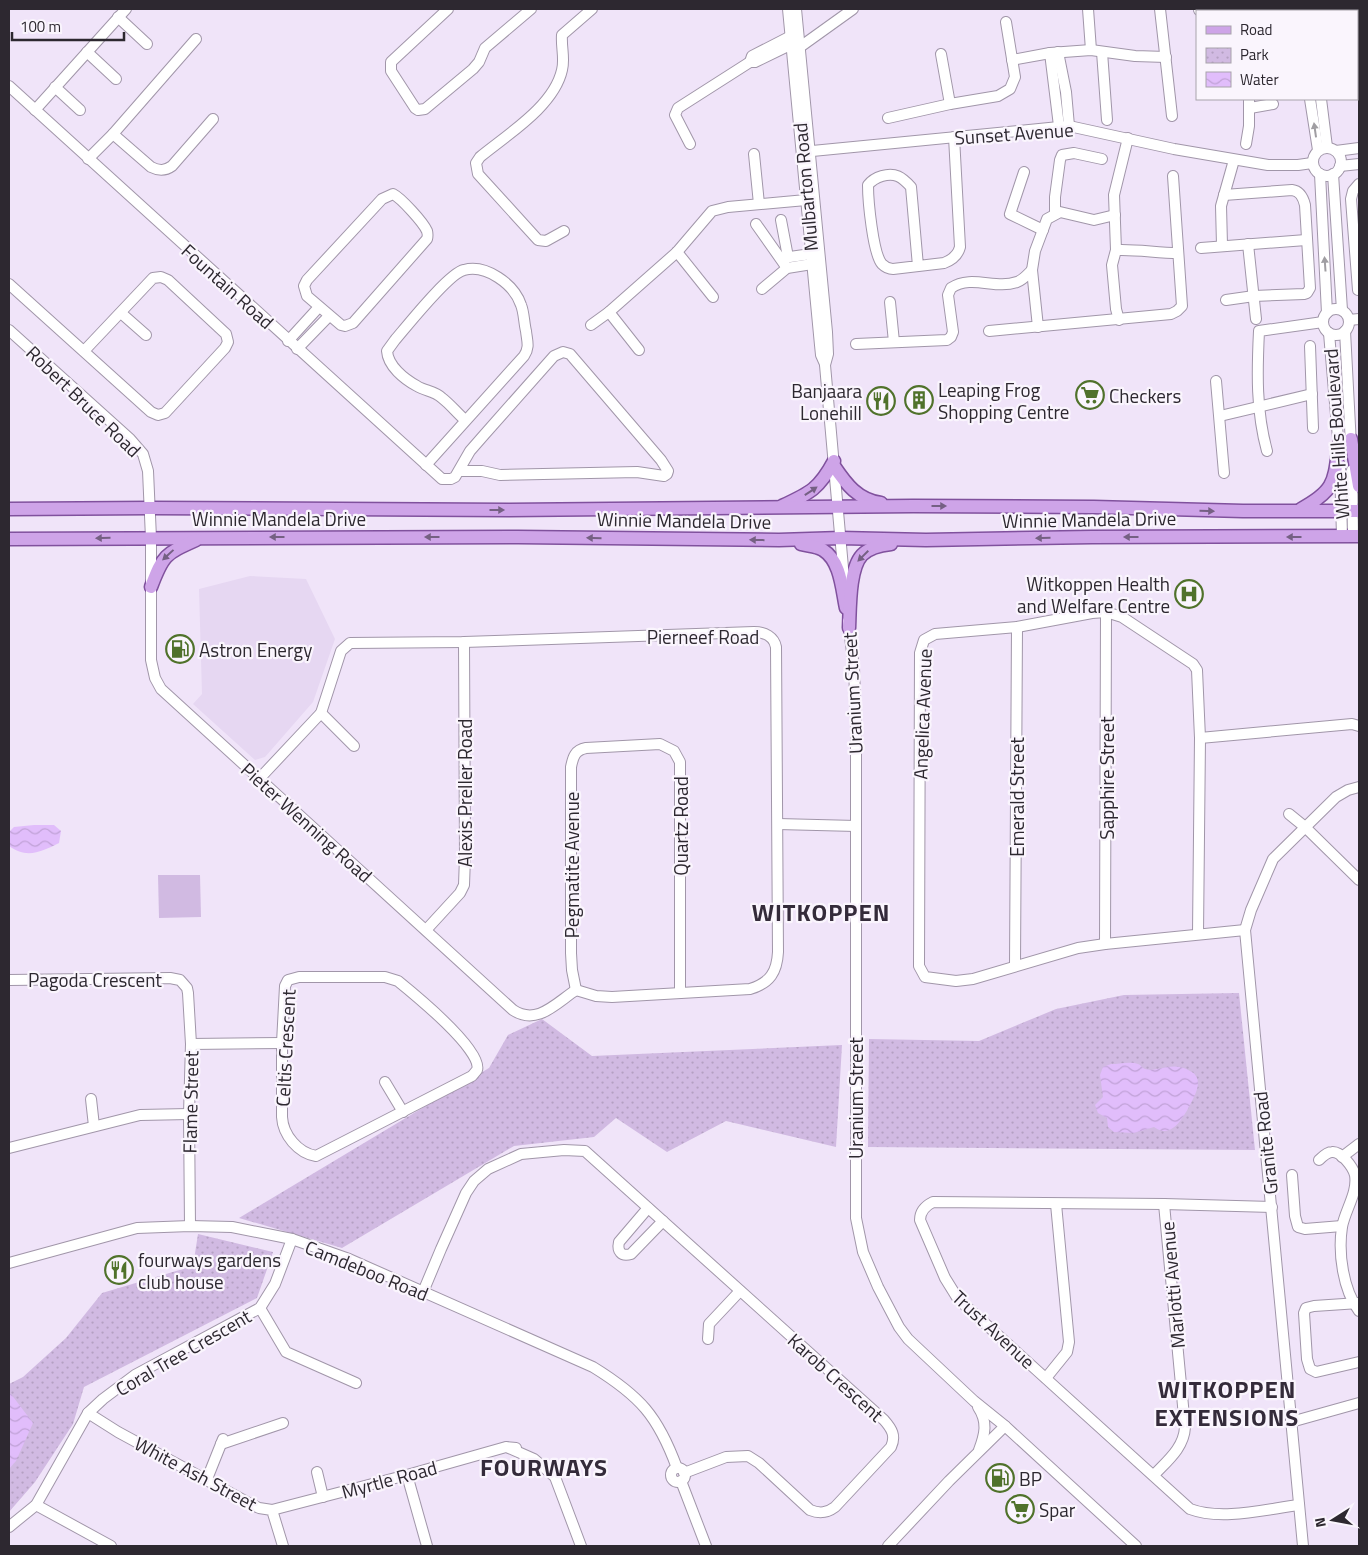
<svg xmlns="http://www.w3.org/2000/svg" width="1368" height="1555" font-family="'Titillium Web',sans-serif">
  <defs>
    <pattern id="park-dots" width="8" height="8" patternUnits="userSpaceOnUse" patternTransform="scale(1.25)"><rect width="8" height="8" fill="#d1bae2"/><path d="M2 2h.1M6 6h.1" fill="none" stroke="#b4a0c2" stroke-width="1.8" stroke-linecap="round"/></pattern>
    <pattern id="water-waves" width="16" height="10" patternUnits="userSpaceOnUse" patternTransform="scale(1.25)"><rect width="16" height="10" fill="#e1bdfb"/><path d="M0 5q4-4 8 0t8 0" fill="none" stroke="#c1a2d7"/></pattern>
  </defs>
  <rect width="100%" height="100%" fill="#f0e4f9"/>
  <!-- built -->
  <polygon fill="#e6d7f2" points="250,576 306,579 335,639 313,702 265,757 255,760 193,704 202,694 199,589"/>
  <!-- grass -->
  <polygon fill="#d1bae2" points="158,875 200,875 201,917 159,918"/>
  <!-- park -->
  <g fill="url(#park-dots)">
    <polygon points="1239,993 1255,1150 868,1147 869,1039 979,1041 1056,1009 1124,995"/>
    <polygon points="542,1019 592,1056 842,1045 836,1147 726,1121 667,1152 616,1118 594,1137 514,1146 342,1248 239,1218 489,1068 508,1035"/>
    <polygon points="198,1234 273,1252 257,1298 84,1387 73,1424 35,1482 9,1512 9,1384 23,1377 66,1338 102,1293 193,1266"/>
  </g>
  <!-- water -->
  <g fill="url(#water-waves)">
    <path d="M34 825H54L61 831 59 843C41 852 27 859 9 846V832L14 827Z"/>
    <path d="M1111 1064C1119 1064 1131 1061 1138 1064 1141 1065 1142 1068 1145 1069 1157 1073 1172 1060 1190 1071 1195 1073 1198 1078 1198 1083 1198 1090 1193 1099 1190 1105 1183 1118 1171 1140 1154 1127L1134 1133 1114 1132 1108 1127 1107 1118 1098 1113 1095 1105 1103 1097 1100 1075 1103 1067Z"/>
    <polygon points="11,1394 33,1423 16,1461 9,1469 9,1395"/>
  </g>
  <g fill="none" stroke-linecap="round" stroke-linejoin="round">
    <defs>
      <g id="minor">
        <polyline points="448,9 391,62 391,71 415,108 418,110 425,109 473,69 479,62 485,48 531,9"/>
        <polyline points="788,9 820,345 821,355 825,364"/>
        <polyline points="796,9 827,332 828,354 825,365 844,579"/>
        <polyline points="1088,9 1091,50"/>
        <polyline points="1160,9 1172,116"/>
        <polyline points="1287,9 1289,11"/>
        <polyline points="1199,10 1203,9"/>
        <polyline points="118,17 147,44"/>
        <polyline points="1357,35 1359,34"/>
        <polyline points="797,47 800,47 853,9"/>
        <polyline points="87,52 116,79"/>
        <polyline points="1058,52 1066,92 1069,126"/>
        <polyline points="1102,52 1107,120"/>
        <polyline points="1050,53 1059,126"/>
        <polyline points="941,54 950,104"/>
        <polyline points="1012,60 1050,53 1091,50 1135,56 1166,57"/>
        <polyline points="750,62 752,56 791,36"/>
        <polyline points="9,86 442,479 451,479 455,477 470,451 484,435 554,356 563,352 570,354 661,460 668,471 667,474 664,476 637,472 500,475 482,471 460,471"/>
        <polyline points="1357,86 1359,87"/>
        <polyline points="55,87 80,110"/>
        <polyline points="1310,99 1318,150"/>
        <polyline points="1321,99 1327,147"/>
        <polyline points="1250,108 1273,104"/>
        <polyline points="35,110 126,9"/>
        <polyline points="888,118 950,104 998,96 1010,89 1015,77 1006,22"/>
        <path d="M113 134 151 167C159 171 165 171 172 166L213 119"/>
        <polyline points="690,144 675,115 678,108 750,62 755,62 792,44"/>
        <polyline points="1246,144 1249,126 1249,99"/>
        <circle cx="1327" cy="162" r="14"/>
        <polyline points="1336,151 1359,148"/>
        <polyline points="802,152 1069,126 1174,149 1268,165 1298,165 1312,163"/>
        <polyline points="754,154 759,204"/>
        <polyline points="88,159 113,134 196,39"/>
        <polyline points="1340,166 1359,164"/>
        <polyline points="1024,172 1010,214 1043,230"/>
        <polyline points="1320,174 1327,313"/>
        <polyline points="1333,174 1342,310"/>
        <path d="M393 194C401 198 423 222 427 231 428 235 428 235 427 239L353 323 345 326 341 325 307 296 304 286 307 280 382 199Z"/>
        <path d="M1224 195 1292 190C1300 191 1303 197 1305 205L1310 288 1307 293 1304 294 1254 296 1226 300"/>
        <polyline points="1055,214 1055,197 1060,160 1062,155 1074,153 1102,159"/>
        <polyline points="781,220 788,257"/>
        <polyline points="756,224 787,268"/>
        <path d="M564 231 546 241 538 240 478 174 476 163 480 157C508 134 554 106 562 70 565 59 561 47 562 35L592 9"/>
        <polyline points="1248,244 1256,319"/>
        <polyline points="1222,245 1221,206 1234,160"/>
        <polyline points="1201,248 1306,240"/>
        <path d="M1116 250C1137 249 1157 253 1178 253"/>
        <polyline points="677,252 713,297"/>
        <polyline points="783,258 811,254"/>
        <path d="M918 266 911 187C902 177 895 172 882 176 875 178 872 180 868 185 868 201 873 254 882 264 886 268 889 269 893 269L944 263C952 260 958 255 960 247L954 137"/>
        <polyline points="9,284 151,412 158,415 165,413 225,348 228,342 226,334 168,280 161,277 153,278 84,351"/>
        <polyline points="762,289 787,268 812,264"/>
        <polyline points="1358,290 1351,199 1353,191 1359,184"/>
        <polyline points="890,302 894,342"/>
        <circle cx="1336" cy="322" r="13"/>
        <polyline points="609,312 639,350"/>
        <polyline points="121,313 146,335"/>
        <polyline points="1119,320 1116,309 1112,265 1116,250 1114,195 1128,138"/>
        <polyline points="1349,320 1359,319"/>
        <polyline points="591,325 609,312 677,252 712,211 728,207 806,200"/>
        <polyline points="1038,327 1032,270 1035,251 1047,219 1060,212 1094,220 1115,215"/>
        <path d="M9 330 130 439 143 454 148 471 151 538V660L155 678 161 689 513 1010C537 1026 556 1003 576 990"/>
        <polyline points="989,331 1171,314 1177,311 1182,306 1173,176"/>
        <polyline points="1345,331 1351,445"/>
        <polyline points="1329,333 1339,450"/>
        <polyline points="288,341 319,307"/>
        <path d="M856 344 947 340 951 337 953 332 948 295 951 288C972 274 995 290 1017 282 1023 280 1028 274 1032 270"/>
        <polyline points="1310,346 1313,428"/>
        <polyline points="297,349 329,316"/>
        <polyline points="1216,381 1224,473"/>
        <polyline points="1220,416 1312,394"/>
        <path d="M1267 451C1256 411 1257 372 1259 331L1323 322"/>
        <path d="M426 465 524 356C530 347 527 341 526 331 524 323 524 312 521 305 514 284 486 264 464 270 449 273 407 326 395 340L387 351C388 366 404 379 417 386 425 391 435 391 442 398 450 404 457 413 465 420"/>
        <polyline points="1340,465 1342,536"/>
        <polyline points="1352,470 1353,536"/>
        <polyline points="848,621 854,668 856,721 856,1218 863,1252 878,1287 899,1327 908,1339 974,1401 1005,1426 1136,1546"/>
        <polyline points="321,713 354,746"/>
        <polyline points="1200,738 1352,724 1359,726"/>
        <path d="M259 779 321 713 341 651 350 643 464 642 754 632C765 632 774 637 776 647L778 952C777 972 770 983 750 989L612 997 596 996 576 990"/>
        <polyline points="1289,814 1305,827 1359,880"/>
        <polyline points="778,824 856,826"/>
        <polyline points="426,930 460,893 464,885 465,857 464,642"/>
        <polyline points="1198,934 1200,738 1197,670 1193,664 1122,617 1106,612 1092,613 1017,627 935,634 924,640 920,653 919,966 925,977 956,981 973,979 1078,948 1105,944 1245,930"/>
        <polyline points="1105,944 1106,612"/>
        <polyline points="1015,966 1017,627"/>
        <path d="M299 977H385L398 981C414 994 484 1051 477 1070L472 1076 316 1156C298 1153 283 1135 282 1117V1043L285 986 288 980Z"/>
        <polyline points="9,980 170,978 180,980 187,988 188,993 191,1044 189,1114 190,1226"/>
        <path d="M576 990 572 970 571 953V767C573 757 575 750 586 748L660 744 674 751 680 762V993"/>
        <polyline points="191,1044 282,1043"/>
        <polyline points="385,1082 403,1112"/>
        <polyline points="91,1099 94,1126"/>
        <polyline points="9,1148 140,1115 189,1114"/>
        <polyline points="1342,1157 1359,1144"/>
        <path d="M1319 1160C1322 1157 1327 1152 1332 1152 1341 1151 1353 1167 1355 1175 1358 1193 1345 1210 1342 1227 1338 1253 1343 1290 1359 1311"/>
        <polyline points="1292,1175 1295,1216 1298,1227 1305,1229 1342,1226"/>
        <path d="M1272 1207 1164 1204 933 1202C925 1206 920 1211 920 1220L945 1278 958 1299 1190 1509C1222 1521 1266 1509 1299 1505"/>
        <path d="M648 1208 619 1242C617 1251 621 1257 631 1254L663 1221"/>
        <path d="M9 1263 137 1228 190 1226 232 1227 292 1239 349 1259 593 1367C640 1396 658 1416 677 1468"/>
        <path d="M423 1292 441 1249 466 1193 474 1181 488 1169 521 1154 564 1150 585 1151 884 1420C892 1429 896 1436 891 1447L835 1507C827 1513 820 1514 810 1510L759 1463 748 1456 726 1457 684 1473"/>
        <polyline points="1359,1303 1314,1306 1306,1308 1304,1313 1307,1359 1310,1369 1316,1372 1359,1362"/>
        <polyline points="260,1308 286,1352 356,1383"/>
        <polyline points="708,1339 709,1324 740,1291"/>
        <polyline points="1046,1378 1067,1352 1069,1342 1056,1204"/>
        <path d="M978 1407C988 1422 985 1434 979 1450"/>
        <polyline points="88,1413 118,1432 247,1502 259,1508 272,1510 283,1546"/>
        <polyline points="1291,1422 1359,1403"/>
        <polyline points="221,1444 283,1423"/>
        <polyline points="509,1448 534,1459 555,1477 581,1546"/>
        <circle cx="678" cy="1475" r="7"/>
        <polyline points="317,1472 323,1497"/>
        <polyline points="407,1475 427,1546"/>
        <path d="M1154 1475C1167 1461 1184 1448 1185 1427L1164 1204"/>
        <polyline points="207,1479 223,1439"/>
        <polyline points="681,1481 706,1546"/>
        <polyline points="36,1505 111,1546"/>
        <polyline points="272,1510 407,1475 506,1447 516,1448 506,1447"/>
        <polyline points="9,1527 36,1505 88,1413 103,1399 135,1375 260,1308 275,1284 292,1239"/>
        <polyline points="888,1546 949,1481 1005,1426"/>
        <polyline points="1303,1546 1245,930 1251,910 1273,859 1336,797 1348,790 1359,787"/>
      </g>
      <g id="major">
        <polyline points="1351,439 1359,486"/>
        <path d="M834 466C846 484 858 500 881 503"/>
        <path d="M782 506C810 493 819 489 834 461"/>
        <polyline points="9,509 151,508 509,510 913,506 1094,507 1243,511 1359,511"/>
        <path d="M1301 509C1336 490 1334 481 1339 444"/>
        <polyline points="9,539 518,537 779,540 841,538 926,540 1092,537 1359,536"/>
        <path d="M801 544C808 546 817 546 823 550 841 561 842 590 846 608"/>
        <path d="M151 587C163 555 165 554 196 540"/>
        <path d="M849 628C850 609 849 569 862 555 869 548 881 545 891 544"/>
      </g>
    </defs>
    <!-- minor casing -->
    <use href="#minor" stroke="#a196a9" stroke-width="12"/>
    <!-- major casing -->
    <use href="#major" stroke="#80519d" stroke-width="15"/>
    <!-- minor -->
    <use href="#minor" stroke="#fff" stroke-width="10"/>
    <!-- major -->
    <use href="#major" stroke="#cea4e8" stroke-width="12"/>
  </g>
  <!-- one-way arrows -->
  <defs><path id="oneway-solid" d="M-6-.8H1V-3.2L6.5 0L1 3.2V.8H-6Z" transform="scale(1.25)"/></defs>
  <g fill="#a09ea2">
    <use href="#oneway-solid" transform="translate(1315 130) rotate(-98)"/>
    <use href="#oneway-solid" transform="translate(1325 264) rotate(-94)"/>
  </g>
  <g fill="#756083">
    <use href="#oneway-solid" transform="translate(811 491) rotate(-34)"/>
    <use href="#oneway-solid" transform="translate(939 506)"/>
    <use href="#oneway-solid" transform="translate(497 510)"/>
    <use href="#oneway-solid" transform="translate(1207 511) rotate(1)"/>
    <use href="#oneway-solid" transform="translate(277 537) rotate(180)"/>
    <use href="#oneway-solid" transform="translate(432 537) rotate(180)"/>
    <use href="#oneway-solid" transform="translate(1131 537) rotate(-180)"/>
    <use href="#oneway-solid" transform="translate(1294 537) rotate(-180)"/>
    <use href="#oneway-solid" transform="translate(103 538) rotate(179)"/>
    <use href="#oneway-solid" transform="translate(594 538) rotate(-179)"/>
    <use href="#oneway-solid" transform="translate(1043 538) rotate(179)"/>
    <use href="#oneway-solid" transform="translate(757 540) rotate(-179)"/>
    <use href="#oneway-solid" transform="translate(168 555) rotate(137)"/>
    <use href="#oneway-solid" transform="translate(863 556) rotate(135)"/>
  </g>
  <!-- icons -->
  <defs>
    <symbol id="supermarket-ring" viewBox="-11 -11 22 22"><circle r="9.5" fill="#faf5fd" stroke="#50722b" stroke-width="1.5"/><path d="M-6-5.5h2.5l.6 2H6L4.5 2H-2.5L-4.4-4H-6ZM-1.5 3.2a1.3 1.3 0 1 0 .1 0ZM3 3.2a1.3 1.3 0 1 0 .1 0Z" fill="#50722b"/></symbol>
    <symbol id="building-ring" viewBox="-11 -11 22 22"><circle r="9.5" fill="#faf5fd" stroke="#50722b" stroke-width="1.5"/><path d="M-4-6H4V6H1V3H-1V6H-4ZM-2.5-4.3h1.7v1.8h-1.7ZM.8-4.3h1.7v1.8H.8ZM-2.5-1h1.7V.8h-1.7ZM.8-1h1.7V.8H.8Z" fill="#50722b"/></symbol>
    <symbol id="restaurant-ring" viewBox="-11 -11 22 22"><circle r="9.5" fill="#faf5fd" stroke="#50722b" stroke-width="1.5"/><path d="M-5-6h1v4h1v-4h1v4h1v-4h1v5L-1.5 .5V6h-2V.5L-5-1ZM5-6V6H3V1.5H1.5Q1.5-4 5-6Z" fill="#50722b"/></symbol>
    <symbol id="hospital-ring" viewBox="-11 -11 22 22"><circle r="9.5" fill="#faf5fd" stroke="#50722b" stroke-width="1.5"/><path d="M-5-5h3v3.5h4V-5h3V5h-3V1.5h-4V5h-3Z" fill="#50722b"/></symbol>
    <symbol id="fuel-ring" viewBox="-11 -11 22 22"><circle r="9.5" fill="#faf5fd" stroke="#50722b" stroke-width="1.5"/><path d="M-5.5-6h7V0h2V4h1.3V-2.5L3-4.5l.8-.8L6-3V5H2.5V1h-1V6h-7ZM-4.2-4.7v3.2H.2V-4.7Z" fill="#50722b"/></symbol>
  </defs>
  <g fill-rule="evenodd">
    <use href="#supermarket-ring" x="1074" y="379" width="32" height="32"/>
    <use href="#building-ring" x="903" y="384" width="32" height="32"/>
    <use href="#restaurant-ring" x="865" y="385" width="32" height="32"/>
    <use href="#hospital-ring" x="1173" y="578" width="32" height="32"/>
    <use href="#fuel-ring" x="164" y="633" width="32" height="32"/>
    <use href="#restaurant-ring" x="103" y="1254" width="32" height="32"/>
    <use href="#fuel-ring" x="984" y="1462" width="32" height="32"/>
    <use href="#supermarket-ring" x="1004" y="1493" width="32" height="32"/>
  </g>
  <g text-anchor="middle" dominant-baseline="central" stroke-width="4.5" stroke-linejoin="round" paint-order="stroke">
    <!-- street labels -->
    <g font-size="19" fill="#2d2830" stroke="#faf5fd">
      <text transform="translate(1014 133) rotate(-4)">Sunset Avenue</text>
      <text transform="translate(805 187) rotate(-95)">Mulbarton Road</text>
      <text transform="translate(228 286) rotate(42)">Fountain Road</text>
      <text transform="translate(84 401) rotate(44)">Robert Bruce Road</text>
      <text transform="translate(1336 434) rotate(-94)">White Hills Boulevard</text>
      <text x="279" y="518">Winnie Mandela Drive</text>
      <text transform="translate(1089 519) rotate(-1)">Winnie Mandela Drive</text>
      <text transform="translate(684 520) rotate(1)">Winnie Mandela Drive</text>
      <text x="703" y="636">Pierneef Road</text>
      <text transform="translate(852 693) rotate(-93)">Uranium Street</text>
      <text transform="translate(922 714) rotate(-88)">Angelica Avenue</text>
      <text transform="translate(1106 778) rotate(-90)">Sapphire Street</text>
      <text transform="translate(464 793) rotate(-90)">Alexis Preller Road</text>
      <text transform="translate(1016 797) rotate(-90)">Emerald Street</text>
      <text transform="translate(307 822) rotate(42)">Pieter Wenning Road</text>
      <text transform="translate(680 826) rotate(-90)">Quartz Road</text>
      <text transform="translate(571 865) rotate(-90)">Pegmatite Avenue</text>
      <text x="95" y="979">Pagoda Crescent</text>
      <text transform="translate(285 1048) rotate(-87)">Celtis Crescent</text>
      <text transform="translate(855 1098) rotate(-90)">Uranium Street</text>
      <text transform="translate(190 1102) rotate(-89)">Flame Street</text>
      <text transform="translate(1265 1143) rotate(-96)">Granite Road</text>
      <text transform="translate(367 1270) rotate(22)">Camdeboo Road</text>
      <text transform="translate(1172 1285) rotate(-95)">Marlotti Avenue</text>
      <text transform="translate(994 1329) rotate(43)">Trust Avenue</text>
      <text transform="translate(183 1352) rotate(-30)">Coral Tree Crescent</text>
      <text transform="translate(836 1377) rotate(42)">Karob Crescent</text>
      <text transform="translate(196 1473) rotate(28)">White Ash Street</text>
      <text transform="translate(389 1479) rotate(-15)">Myrtle Road</text>
    </g>
    <!-- poi labels -->
    <g font-size="19" fill="#2d2830" stroke="#faf5fd" text-anchor="start">
      <text x="938" y="389">Leaping Frog<tspan x="938" dy="22">Shopping Centre</tspan></text>
      <text x="862" y="390" text-anchor="end">Banjaara<tspan x="862" dy="22">Lonehill</tspan></text>
      <text x="1109" y="395">Checkers</text>
      <text x="1170" y="583" text-anchor="end">Witkoppen Health<tspan x="1170" dy="22">and Welfare Centre</tspan></text>
      <text x="199" y="649">Astron Energy</text>
      <text x="138" y="1259">fourways gardens<tspan x="138" dy="22">club house</tspan></text>
      <text x="1019" y="1478">BP</text>
      <text x="1039" y="1509">Spar</text>
    </g>
    <!-- district labels -->
    <g font-size="24" font-weight="bold" letter-spacing="1" fill="#342b3a" stroke="#faf5fd">
      <text x="821" y="912">WITKOPPEN</text>
      <text x="1227" y="1389">WITKOPPEN<tspan x="1227" dy="28">EXTENSIONS</tspan></text>
      <text x="544" y="1467">FOURWAYS</text>
    </g>
  </g>
  <!-- border -->
  <rect width="1368" height="1555" fill="none" stroke="#2d2830" stroke-width="20"/>
  <!-- legend -->
  <rect x="1196" y="10" width="162" height="90" fill="#faf5fd" stroke="#a8a3ab"/>
  <rect x="1206" y="26" width="25" height="8" fill="#cea4e8" stroke="#a8a3ab"/>
  <text x="1240" y="35" font-size="15" fill="#2d2830">Road</text>
  <rect x="1206" y="48" width="25" height="15" fill="url(#park-dots)" stroke="#a8a3ab"/>
  <text x="1240" y="60" font-size="15" fill="#2d2830">Park</text>
  <rect x="1206" y="72" width="25" height="15" fill="url(#water-waves)" stroke="#a8a3ab"/>
  <text x="1240" y="85" font-size="15" fill="#2d2830">Water</text>
  <!-- north arrow -->
  <g transform="translate(1333 1520) rotate(259)" stroke="#faf5fd" stroke-width="4" paint-order="stroke">
  <path d="M0-4L9 19L0 12L-9 19Z" fill="#2d2830"/>
  <text y="-8" font-size="14" font-weight="bold" text-anchor="middle" fill="#2d2830">N</text>
  </g>
  <!-- scale -->
  <path d="M12 32v8h112v-8" fill="none" stroke="#2d2830" stroke-width="2.5"/>
  <text x="20" y="32" font-size="15" fill="#2d2830" stroke="#faf5fd" stroke-width="4" paint-order="stroke">100 m</text>
</svg>
